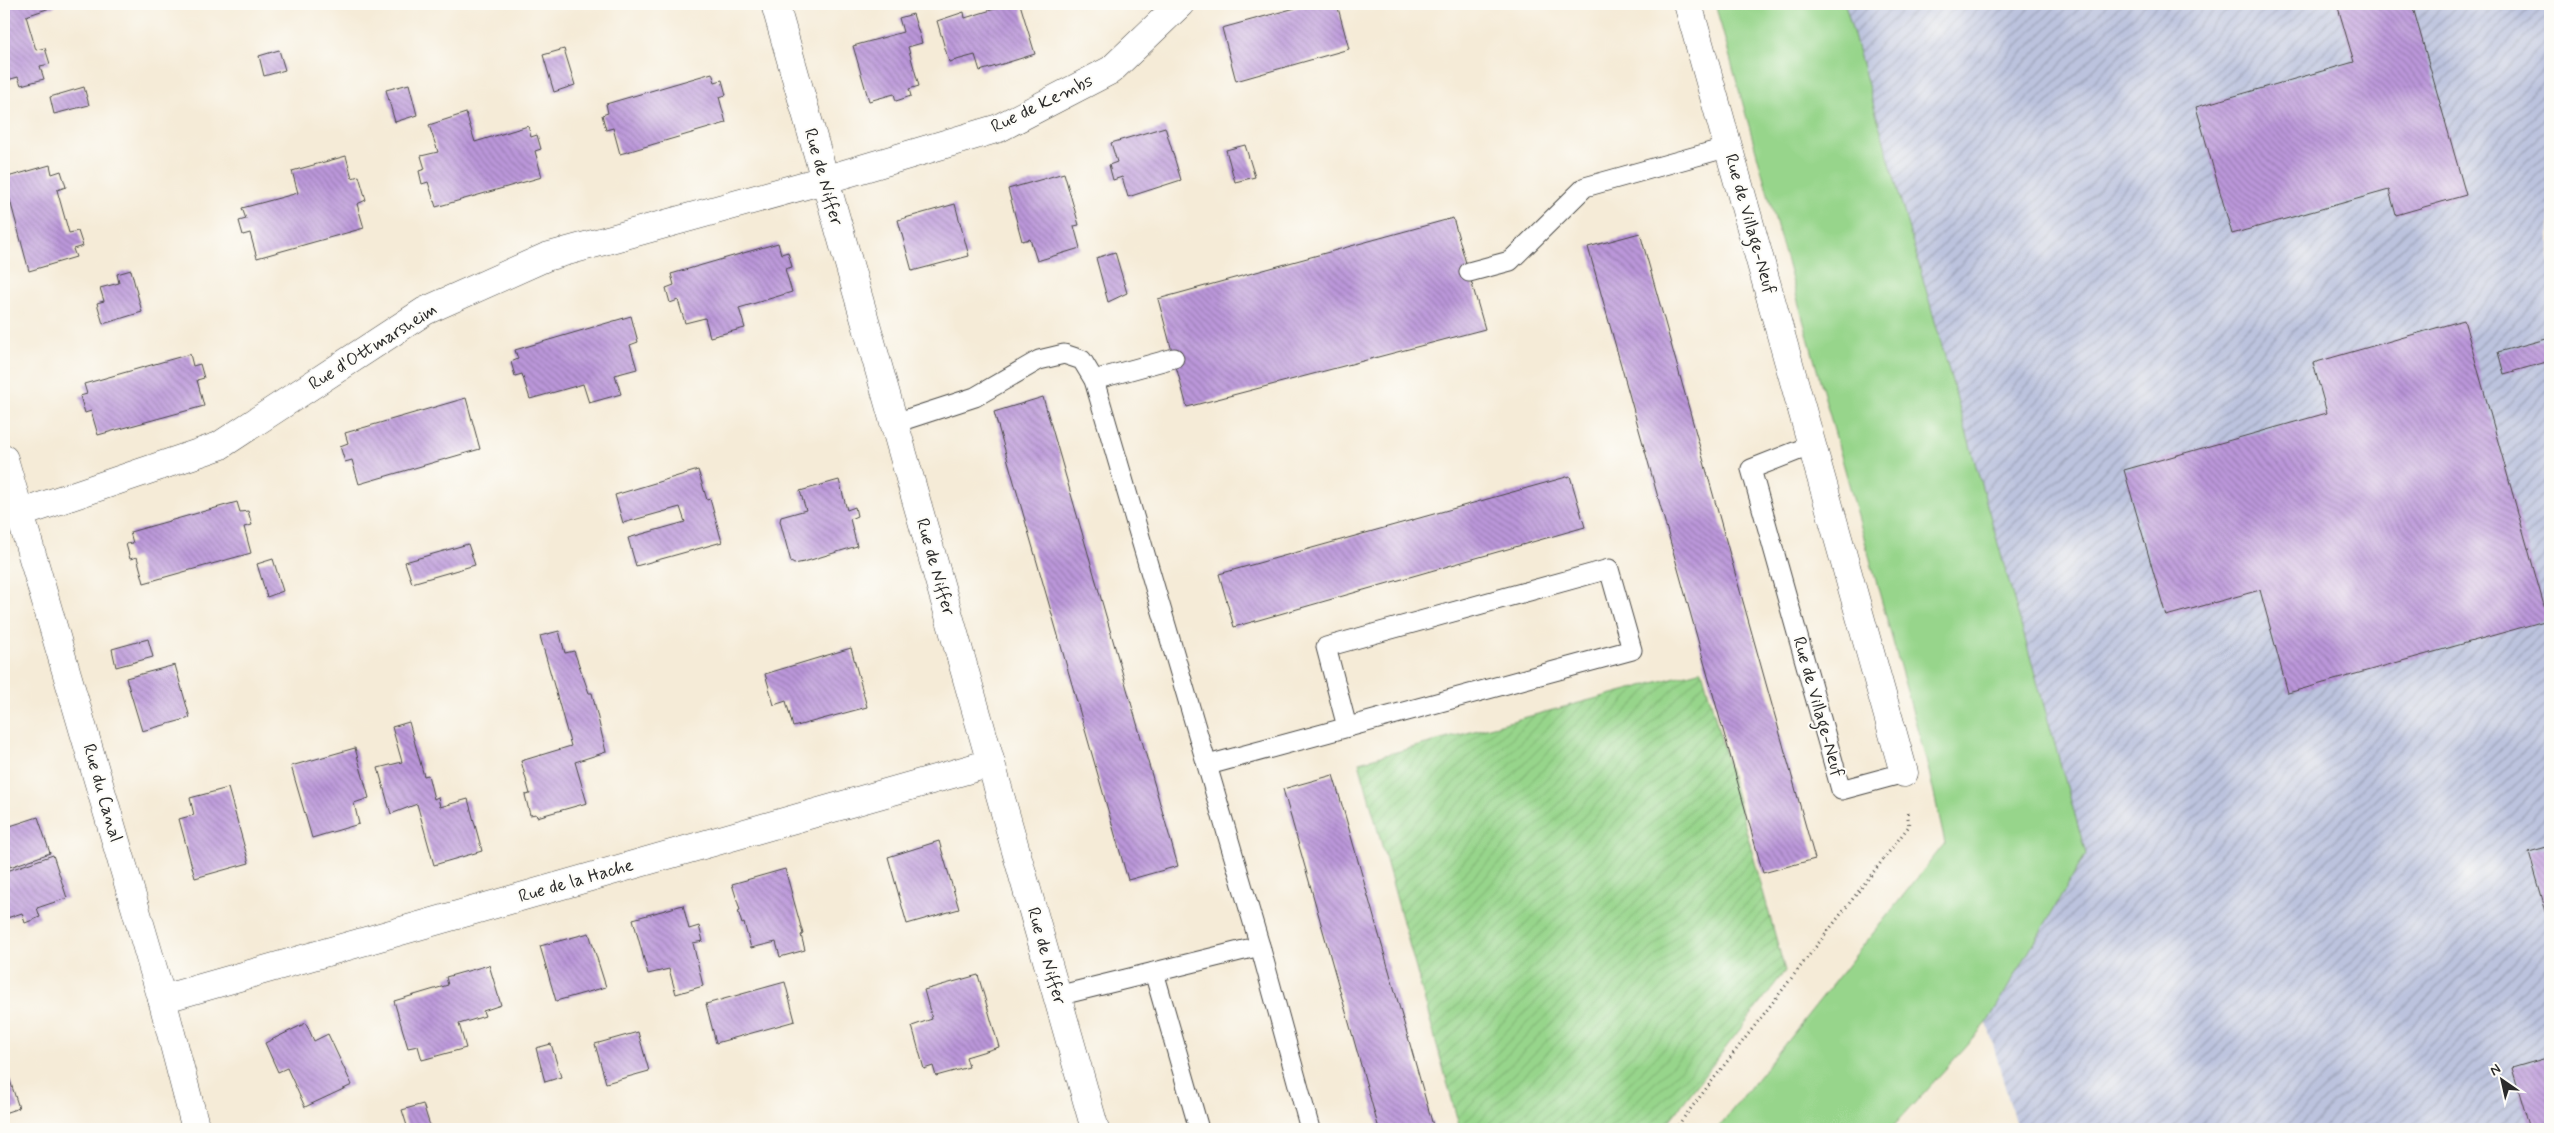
<svg xmlns="http://www.w3.org/2000/svg" width="2554" height="1133" font-family="Mynerve,sans-serif">
  <defs>
    <pattern id="industrial-furrows" width="10" height="10" patternUnits="userSpaceOnUse" patternTransform="scale(1.25)"><rect width="10" height="10" fill="#bcc3de"/><path d="M-1 1l2-2M0 10L10 0M9 11l2-2" fill="none" stroke="#999fb4"/></pattern>
    <pattern id="garden-furrows" width="10" height="10" patternUnits="userSpaceOnUse" patternTransform="scale(1.25)"><rect width="10" height="10" fill="#97d58b"/><path d="M-1 1l2-2M0 10L10 0M9 11l2-2" fill="none" stroke="#82b778"/></pattern>
    <pattern id="building-back-hatch" width="6" height="6" patternUnits="userSpaceOnUse" patternTransform="scale(1.25)"><rect width="6" height="6" fill="#bb97da"/><path d="M-1 5l2 2M0 0l6 6M5-1l2 2" fill="none" stroke="#987bb1"/></pattern>
  </defs>
  <rect width="100%" height="100%" fill="#fdfcf7"/>
  <filter id="ink" filterUnits="userSpaceOnUse"><feTurbulence type="fractalNoise" baseFrequency=".02" numOctaves="2"/><feDisplacementMap in="SourceGraphic" scale="10" xChannelSelector="R" yChannelSelector="G"/><feConvolveMatrix kernelMatrix="1 2 1 2 8 2 1 2 1" color-interpolation-filters="sRGB"/></filter>
  <filter id="wash" filterUnits="userSpaceOnUse"><feTurbulence type="fractalNoise" baseFrequency=".0096" numOctaves="4" result="noise"/><feDisplacementMap in="SourceGraphic" scale="20" xChannelSelector="R" yChannelSelector="G"/><feGaussianBlur stdDeviation="1.12" result="paint"/><feColorMatrix in="noise" values="0 0 0 0 0 0 0 0 0 0 0 0 0 0 0 0 0 1.4 0 .05"/><feComposite in="paint" operator="in"/></filter>
  <g filter="url(#wash)">
    <rect width="100%" height="100%" fill="#f5ebd7"/>
    <!-- industrial -->
    <polygon fill="url(#industrial-furrows)" points="1845,4 2550,4 2550,1129 2017,1129 1987,1023 2086,854"/>
    <!-- grass -->
    <polygon fill="#97d58b" stroke="#61805b" points="1715,4 1845,4 2086,854 1987,1023 1891,1129 1717,1129 1945,843 1928,767"/>
    <!-- garden -->
    <polygon fill="url(#garden-furrows)" stroke="#61805b" points="1702,670 1785,971 1663,1129 1460,1129 1359,762"/>
    <g id="blocks">
      <!-- building -->
      <g fill="url(#building-back-hatch)">
        <polygon points="4,4 56,4 56,6 26,16 36,50 45,48 50,64 40,66 44,79 21,85 18,77 4,81"/>
        <polygon points="1011,4 1020,4 1035,54 980,71 975,55 949,62 937,21 964,12 965,18"/>
        <polygon points="1310,4 1337,4 1349,49 1236,81 1222,28"/>
        <polygon points="2337,4 2412,4 2466,195 2396,215 2389,190 2232,234 2196,107 2354,62"/>
        <polygon points="913,14 922,43 908,47 919,86 909,89 911,96 896,101 894,94 869,101 853,46 903,32 899,18"/>
        <polygon points="564,49 575,85 554,92 543,55"/>
        <polygon points="279,50 285,70 264,76 259,56"/>
        <polygon points="712,73 715,82 722,80 726,95 719,97 726,123 620,154 613,128 606,130 602,115 608,113 606,104"/>
        <polygon points="409,84 417,115 395,122 386,90"/>
        <polygon points="84,87 89,105 54,114 50,97"/>
        <polygon points="466,113 475,142 528,126 531,137 537,135 541,149 535,151 542,177 436,207 428,182 422,184 419,171 425,169 421,156 438,152 429,125"/>
        <polygon points="1165,127 1181,180 1128,197 1122,177 1113,180 1109,165 1117,162 1111,143"/>
        <polygon points="1245,145 1255,177 1235,182 1226,150"/>
        <polygon points="346,156 352,178 359,176 366,200 357,204 364,228 257,258 250,233 243,235 239,221 246,219 242,208 298,193 292,171"/>
        <polygon points="50,165 52,174 61,171 66,187 57,190 69,233 78,231 83,246 73,249 76,257 29,271 4,178"/>
        <polygon points="1064,173 1079,225 1074,226 1080,248 1037,261 1030,239 1022,241 1008,189"/>
        <polygon points="955,204 969,256 912,271 898,220"/>
        <polygon points="1453,218 1485,329 1187,407 1158,299"/>
        <polygon points="1640,233 1815,859 1763,873 1588,247"/>
        <polygon points="778,243 781,254 788,252 792,267 785,269 792,292 739,308 745,328 710,337 705,318 685,323 678,300 670,303 666,288 674,285 671,274"/>
        <polygon points="1115,252 1127,293 1108,302 1096,258"/>
        <polygon points="131,270 142,312 103,324 97,303 104,301 100,288 119,283 117,274"/>
        <polygon points="631,316 638,342 630,345 637,369 615,375 621,394 589,403 583,384 530,399 522,374 515,376 511,362 518,359 515,350"/>
        <polygon points="2464,320 2548,620 2288,693 2260,590 2166,616 2124,470 2327,413 2313,363"/>
        <polygon points="2550,338 2550,361 2504,374 2498,352"/>
        <polygon points="190,354 193,366 200,364 204,378 197,380 204,406 98,435 91,411 85,413 80,396 87,394 84,384"/>
        <polygon points="1043,397 1178,866 1128,880 994,412"/>
        <polygon points="466,398 480,449 359,484 352,460 345,462 340,446 348,443 345,433"/>
        <polygon points="698,470 707,500 710,499 722,542 636,566 628,538 685,522 680,507 623,523 615,495"/>
        <polygon points="1570,476 1585,527 1234,627 1219,574"/>
        <polygon points="839,480 847,510 855,507 857,516 850,519 857,546 804,562 794,564 791,562 780,521 781,517 806,510 800,491"/>
        <polygon points="237,502 240,512 248,511 252,525 244,527 251,553 144,583 137,557 130,559 126,544 133,543 130,532"/>
        <polygon points="468,544 475,565 412,583 405,562"/>
        <polygon points="273,559 283,591 267,597 257,564"/>
        <polygon points="559,631 565,653 574,651 589,693 592,693 606,752 575,762 587,803 537,817 536,814 530,815 525,795 530,794 521,761 571,746 540,636"/>
        <polygon points="148,639 153,657 116,667 112,649"/>
        <polygon points="851,648 867,707 793,727 786,701 774,705 765,674"/>
        <polygon points="175,665 190,718 142,731 126,678"/>
        <polygon points="409,722 424,776 428,775 434,799 438,797 440,807 468,799 482,851 434,865 417,804 391,814 378,768 402,762 392,727"/>
        <polygon points="355,748 369,798 354,803 359,824 312,838 291,766"/>
        <polygon points="1333,775 1345,815 1434,1129 1379,1129 1283,789"/>
        <polygon points="228,788 249,863 195,878 179,819 194,815 190,798"/>
        <polygon points="38,817 50,853 10,867 4,849 4,828"/>
        <polygon points="939,841 959,909 907,924 888,857"/>
        <polygon points="2550,846 2550,925 2529,852"/>
        <polygon points="53,855 67,898 37,908 40,917 25,923 22,913 4,919 4,872"/>
        <polygon points="785,869 803,934 801,935 805,950 780,957 776,942 751,948 744,923 742,924 738,911 740,910 732,884"/>
        <polygon points="683,905 689,929 699,926 703,941 693,943 703,986 676,994 669,969 648,974 633,919"/>
        <polygon points="589,933 606,987 556,1001 540,946"/>
        <polygon points="489,965 501,1005 483,1011 485,1016 459,1024 466,1048 422,1060 418,1046 408,1048 394,1001 448,985 446,977"/>
        <polygon points="978,975 999,1047 966,1057 969,1067 936,1076 933,1066 924,1069 912,1026 932,1019 924,990"/>
        <polygon points="785,982 795,1021 716,1043 706,1004"/>
        <polygon points="306,1023 314,1041 328,1034 352,1085 305,1107 287,1068 278,1072 265,1043"/>
        <polygon points="638,1032 649,1071 606,1083 595,1044"/>
        <polygon points="551,1044 561,1077 545,1082 536,1048"/>
        <polygon points="2550,1057 2550,1129 2530,1129 2512,1068"/>
        <polygon points="4,1062 19,1108 4,1113"/>
        <polygon points="423,1104 431,1129 408,1129 402,1110"/>
      </g>
    </g>
  </g>
  <g filter="url(#ink)">
    <use href="#blocks" fill-opacity="0" stroke="#494845" stroke-width="1"/>
    <g fill="none" stroke-linecap="round" stroke-linejoin="round">
      <defs>
        <g id="lane">
          <polyline points="1469,272 1510,261 1585,187 1729,147"/>
          <polyline points="1094,380 1174,358"/>
          <polyline points="895,423 975,397 1039,360 1064,354 1082,360 1094,380 1260,946"/>
          <polyline points="1812,445 1751,469 1841,790 1904,773"/>
          <polyline points="1208,765 1632,650 1609,569 1326,647 1347,727"/>
          <polyline points="1154,972 1199,1129"/>
          <polyline points="1057,996 1260,946 1310,1129"/>
        </g>
        <g id="street">
          <polyline points="775,4 1095,1129"/>
          <polyline points="1688,4 1904,773"/>
          <polyline points="4,459 162,999 196,1129"/>
          <polyline points="4,519 219,446 425,311 546,257 824,180 999,128 1111,70 1180,4"/>
          <polyline points="162,999 991,763"/>
        </g>
      </defs>
      <!-- lane casing -->
      <use href="#lane" stroke="#494845" stroke-width="21"/>
      <!-- street casing -->
      <use href="#street" stroke="#494845" stroke-width="29"/>
      <!-- path -->
      <polyline stroke="#494845" stroke-width="3" stroke-dasharray="1 4" stroke-linecap="butt" points="1675,1129 1909,826 1907,810"/>
      <!-- lane -->
      <use href="#lane" stroke="#fff" stroke-width="19"/>
      <!-- street -->
      <use href="#street" stroke="#fff" stroke-width="28"/>
    </g>
  </g>
  <g text-anchor="middle" dominant-baseline="central" stroke-width="4" stroke-linejoin="round" paint-order="stroke">
    <!-- street labels -->
    <g font-size="18" fill="#2b2b2b" stroke="#fdfcf7">
      <text transform="translate(1042 104) rotate(-26)">Rue de Kembs</text>
      <text transform="translate(823 177) rotate(74)">Rue de Niffer</text>
      <text transform="translate(1750 224) rotate(74)">Rue de Village-Neuf</text>
      <text transform="translate(373 347) rotate(-32)">Rue d'Ottmarsheim</text>
      <text transform="translate(935 567) rotate(74)">Rue de Niffer</text>
      <text transform="translate(1818 707) rotate(74)">Rue de Village-Neuf</text>
      <text transform="translate(102 793) rotate(74)">Rue du Canal</text>
      <text transform="translate(576 881) rotate(-16)">Rue de la Hache</text>
      <text transform="translate(1046 956) rotate(74)">Rue de Niffer</text>
    </g>
  </g>
  <!-- margin -->
  <rect width="2554" height="1133" fill="none" stroke="#fdfcf7" stroke-width="20"/>
  <!-- north arrow -->
  <g transform="translate(2502 1080) rotate(326)" stroke="#fdfcf7" stroke-width="4" paint-order="stroke">
  <path d="M0-4L9 19L0 12L-9 19Z" fill="#2b2b2b"/>
  <text y="-8" font-size="14" font-weight="bold" text-anchor="middle" fill="#2b2b2b">N</text>
  </g>
</svg>
